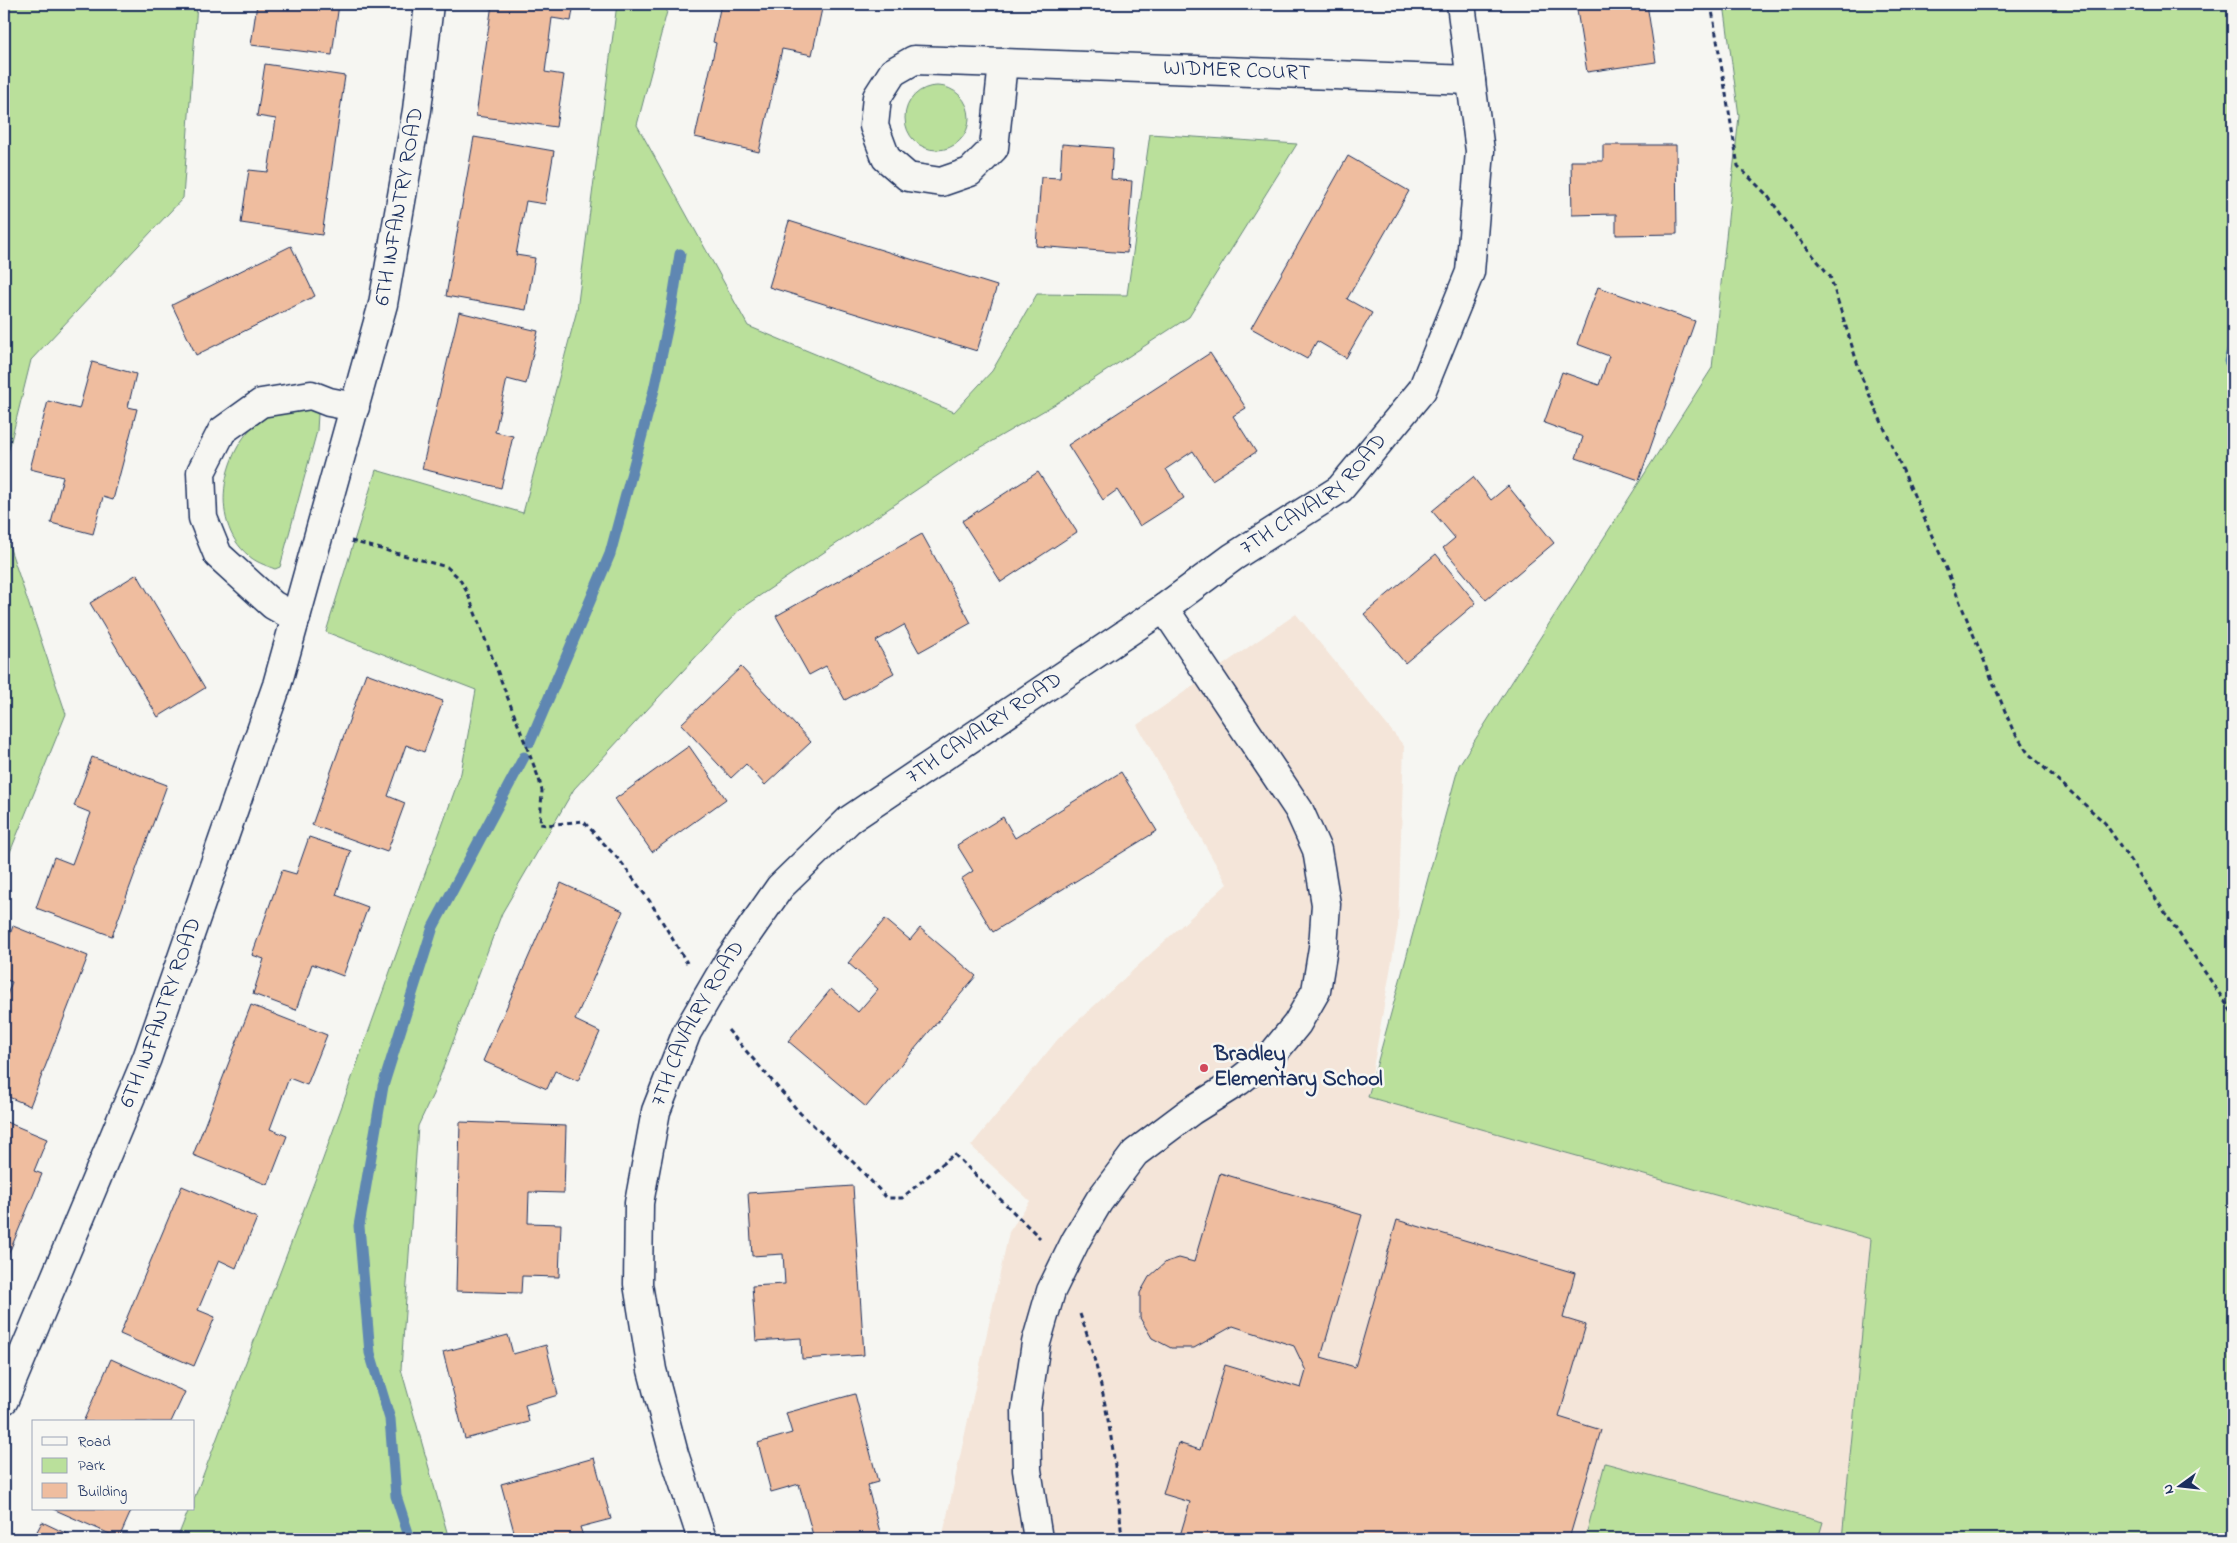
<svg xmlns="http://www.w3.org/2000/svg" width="2237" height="1543" font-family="'Indie Flower',sans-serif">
  <rect width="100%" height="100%" fill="#f6f6f2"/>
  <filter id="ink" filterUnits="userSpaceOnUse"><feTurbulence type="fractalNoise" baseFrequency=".02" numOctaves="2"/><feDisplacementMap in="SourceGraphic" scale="10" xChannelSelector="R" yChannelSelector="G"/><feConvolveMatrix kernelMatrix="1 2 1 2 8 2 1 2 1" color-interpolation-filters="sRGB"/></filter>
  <g filter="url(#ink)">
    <!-- built -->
    <polygon fill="#f4e5d9" points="1296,614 1404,746 1398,926 1368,1097 1871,1239 1842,1539 942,1539 1009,1232 1030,1201 971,1146 1058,1039 1227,884 1137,725"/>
    <!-- green -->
    <g fill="#bae09b" stroke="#6a887c">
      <polygon points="6,4 197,4 183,198 31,360 4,469 4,8"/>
      <polygon points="617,4 669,4 637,125 748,326 954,412 992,371 1037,294 1127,295 1150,134 1297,144 1189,317 1057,403 968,455 740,609 574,789 502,913 434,1092 418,1126 401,1369 449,1539 177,1539 189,1509 194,1509 194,1499 323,1159 461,773 476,690 326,632 376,470 523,513 577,310"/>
      <polygon points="1724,4 2233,4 2233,1539 1842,1539 1871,1239 1368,1097 1459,765 1712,368 1739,116"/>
      <circle cx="937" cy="118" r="32"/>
      <path d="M301 407 313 409 318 414 317 431 280 567 275 569C265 565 255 562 248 555 207 521 223 445 264 417 273 411 290 410 301 407Z"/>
      <polygon points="4,531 66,714 4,867"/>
      <polygon points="1605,1463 1823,1522 1818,1539 1585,1539"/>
    </g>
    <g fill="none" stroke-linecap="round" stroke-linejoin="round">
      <!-- stream -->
      <g stroke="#5f87b2" stroke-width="11">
        <polyline points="2233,347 2229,361 2233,367"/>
        <polyline points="530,742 610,554 654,390 671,311 680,254"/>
        <polyline points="410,1539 396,1496 390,1419 370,1353 359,1226 383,1086 433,927 524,757"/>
      </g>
    </g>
    <!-- building -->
    <g fill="#efbd9f" stroke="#1b2f5e">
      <polygon points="257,4 339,4 332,55 251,45"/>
      <polygon points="492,4 574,4 571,21 552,18 545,72 564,75 556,127 476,116"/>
      <polygon points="721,4 823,4 812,55 782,49 759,152 695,137 716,43 713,42"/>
      <polygon points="1576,4 1647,4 1656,62 1587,72"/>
      <polygon points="265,64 345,76 322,235 241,223 249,170 268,172 276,119 257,116"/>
      <polygon points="474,137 554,151 545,204 526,201 516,255 535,258 526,310 446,296"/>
      <polygon points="1062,144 1113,148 1111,179 1132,181 1127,253 1036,246 1041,177 1060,178"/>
      <polygon points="1603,145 1676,145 1677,234 1616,235 1616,214 1572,215 1571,161 1603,161"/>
      <polygon points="1348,156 1409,191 1347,299 1372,313 1346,358 1317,341 1307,359 1251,328"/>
      <polygon points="789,221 997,286 977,351 769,287"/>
      <polygon points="291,246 315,296 196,355 172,305"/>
      <polygon points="1598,287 1695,321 1639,480 1576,458 1583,437 1544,423 1562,372 1599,385 1609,356 1577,344"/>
      <polygon points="459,312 538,331 526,384 507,379 495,432 513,436 501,488 422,469"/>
      <polygon points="1210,353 1246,408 1233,416 1256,452 1212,480 1193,451 1166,469 1184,498 1140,526 1117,490 1103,500 1068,445"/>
      <polygon points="92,362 136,374 128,407 137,409 113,500 103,497 93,534 51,523 63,477 30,469 48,401 79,409"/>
      <polygon points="1038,472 1077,532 1001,582 962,521"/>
      <polygon points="1473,477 1491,500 1508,486 1554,543 1486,600 1443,548 1455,538 1432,511"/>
      <polygon points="922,534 971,623 919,652 904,625 876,641 894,673 845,700 826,666 809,675 776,616"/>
      <polygon points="1436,554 1476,603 1405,663 1364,614"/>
      <polygon points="137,574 205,688 158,717 90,603"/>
      <polygon points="741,667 811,742 765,785 746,764 731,778 681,724"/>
      <polygon points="366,673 443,701 424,752 406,745 388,796 405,803 387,852 312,825"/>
      <polygon points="689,746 726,799 652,852 615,799"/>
      <polygon points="92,757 167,785 112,936 36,908 54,857 72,864 91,813 74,806"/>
      <polygon points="1121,772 1157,831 993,932 961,879 973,871 957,845 1003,817 1015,838"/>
      <polygon points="309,837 351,851 336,895 368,907 343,976 312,964 296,1010 253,994 264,959 252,955 282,870 296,874"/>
      <polygon points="561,883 623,911 575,1020 600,1032 578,1081 555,1071 547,1089 483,1061"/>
      <polygon points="885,919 910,940 920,928 976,976 866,1107 788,1041 831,989 858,1012 878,989 848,963"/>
      <polygon points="13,926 88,956 30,1106 4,1095 4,1002 12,982 4,979 4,951"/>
      <polygon points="251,1005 327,1035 307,1085 289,1078 270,1129 287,1136 268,1185 193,1155"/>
      <polygon points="4,1121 47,1139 34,1171 42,1174 6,1260 4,1259"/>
      <polygon points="460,1122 566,1126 564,1193 529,1192 528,1223 561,1224 559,1277 522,1276 521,1293 456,1291"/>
      <polygon points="1220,1173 1362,1215 1321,1357 1355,1367 1397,1220 1575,1273 1563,1318 1586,1325 1559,1417 1601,1430 1569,1539 1179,1539 1190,1502 1163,1494 1178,1443 1200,1450 1225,1365 1301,1388 1306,1371 1294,1346 1233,1326 1194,1348 1171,1348 1152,1338 1140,1318 1140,1293 1149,1277 1166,1262 1179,1258 1194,1262"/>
      <polygon points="182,1186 257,1218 236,1268 219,1260 198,1310 215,1317 194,1366 120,1334"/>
      <polygon points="853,1186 864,1355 802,1359 801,1338 756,1341 752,1286 785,1284 783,1254 752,1256 748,1193"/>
      <polygon points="508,1335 513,1354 546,1345 558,1395 525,1405 529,1422 465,1439 443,1352"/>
      <polygon points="111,1359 185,1392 171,1422 83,1422"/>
      <polygon points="855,1394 878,1482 867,1485 882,1539 814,1539 799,1484 771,1492 758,1443 792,1433 786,1413"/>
      <polygon points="594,1458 611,1519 580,1527 584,1539 516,1539 501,1484"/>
      <polygon points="53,1509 132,1509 119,1538"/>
      <polygon points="42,1522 78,1539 33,1539"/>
    </g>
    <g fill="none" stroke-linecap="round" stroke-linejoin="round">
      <defs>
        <g id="minor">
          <polygon points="914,60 1003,63 994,148 970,172 941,182 908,177 886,158 874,126 877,97 893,72"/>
          <path id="s1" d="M1003 63 1471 80"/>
          <polyline points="296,618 273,605 218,555 203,518 201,472 222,431 261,403 311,395 329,402 355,407"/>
          <path id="s2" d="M4 1400 147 1058 277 685 383 304 417 110 429 4"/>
          <path id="s3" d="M702 1539 674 1454 652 1370 638 1284 639 1203 656 1111 687 1032 729 960 780 887 849 820 1164 608 1233 557 1340 489 1422 390 1470 272 1480 151 1461 4"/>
          <polyline points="1038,1539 1027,1470 1026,1410 1036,1343 1051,1291 1076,1240 1099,1201 1135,1153 1191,1111 1239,1081 1271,1056 1297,1024 1316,991 1323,948 1326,904 1317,850 1299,810 1164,608"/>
        </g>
      </defs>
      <!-- minor casing -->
      <use href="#minor" stroke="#1b2f5e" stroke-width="31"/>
      <!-- path -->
      <g stroke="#1b2f5e" stroke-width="3" stroke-dasharray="5 4" stroke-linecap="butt">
        <polyline points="1711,4 1738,166 1767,195 1796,235 1830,276 1862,378 1940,554 2012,728 2028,753 2105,823 2233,1014"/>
        <polyline points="351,541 447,567 459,578 467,592 539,779 542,791 540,824 547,825 583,821 621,862 651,903 687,963"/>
        <polyline points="728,1030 800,1113 854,1163 887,1198 902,1198 954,1154 1040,1238"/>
        <path d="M1080 1314C1105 1384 1116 1455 1121 1529L1127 1539"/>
      </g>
      <!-- minor -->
      <use href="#minor" stroke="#f6f6f2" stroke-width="28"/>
    </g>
  </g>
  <!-- markers -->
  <circle fill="#d1495b" stroke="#f6f6f2" stroke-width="2" cx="1204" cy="1068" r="5"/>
  <g text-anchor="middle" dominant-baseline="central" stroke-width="5" stroke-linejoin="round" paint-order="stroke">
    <!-- street labels -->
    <g font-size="22" fill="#1b2f5e" stroke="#f6f6f2">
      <text stroke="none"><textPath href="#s1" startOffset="234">WIDMER COURT</textPath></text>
      <text stroke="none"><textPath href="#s2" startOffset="1260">6TH INFANTRY ROAD</textPath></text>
      <text stroke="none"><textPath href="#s3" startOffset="1360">7TH CAVALRY ROAD</textPath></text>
      <text stroke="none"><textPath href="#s3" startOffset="955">7TH CAVALRY ROAD</textPath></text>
      <text stroke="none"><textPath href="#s2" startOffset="418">6TH INFANTRY ROAD</textPath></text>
      <text stroke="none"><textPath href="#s3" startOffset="535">7TH CAVALRY ROAD</textPath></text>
    </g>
    <!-- poi labels -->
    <g font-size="22" font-weight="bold" fill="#1b2f5e" stroke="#f6f6f2" text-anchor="start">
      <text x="1214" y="1055">Bradley<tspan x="1214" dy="25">Elementary School</tspan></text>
    </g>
  </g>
  <!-- margin -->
  <rect width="2237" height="1543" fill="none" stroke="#f6f6f2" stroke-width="20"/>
  <rect x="10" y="10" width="2217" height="1523" fill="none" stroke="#1b2f5e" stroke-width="2" filter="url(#ink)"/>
  <!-- legend -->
  <rect x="32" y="1420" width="162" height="90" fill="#f6f6f2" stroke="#9ea6b7"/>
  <rect x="42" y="1437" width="25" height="8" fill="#f6f6f2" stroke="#9ea6b7"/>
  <text x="78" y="1446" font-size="15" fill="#1b2f5e">Road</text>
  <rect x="42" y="1458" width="25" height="15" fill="#bae09b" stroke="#9ea6b7"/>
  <text x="78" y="1470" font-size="15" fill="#1b2f5e">Park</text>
  <rect x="42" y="1483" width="25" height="15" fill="#efbd9f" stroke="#9ea6b7"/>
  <text x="78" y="1496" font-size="15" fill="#1b2f5e">Building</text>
  <!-- north arrow -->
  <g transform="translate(2180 1486) rotate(255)" stroke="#f6f6f2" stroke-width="4" paint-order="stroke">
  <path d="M0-4L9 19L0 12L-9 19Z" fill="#1b2f5e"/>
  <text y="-8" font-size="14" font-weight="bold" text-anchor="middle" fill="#1b2f5e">N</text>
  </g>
</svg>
